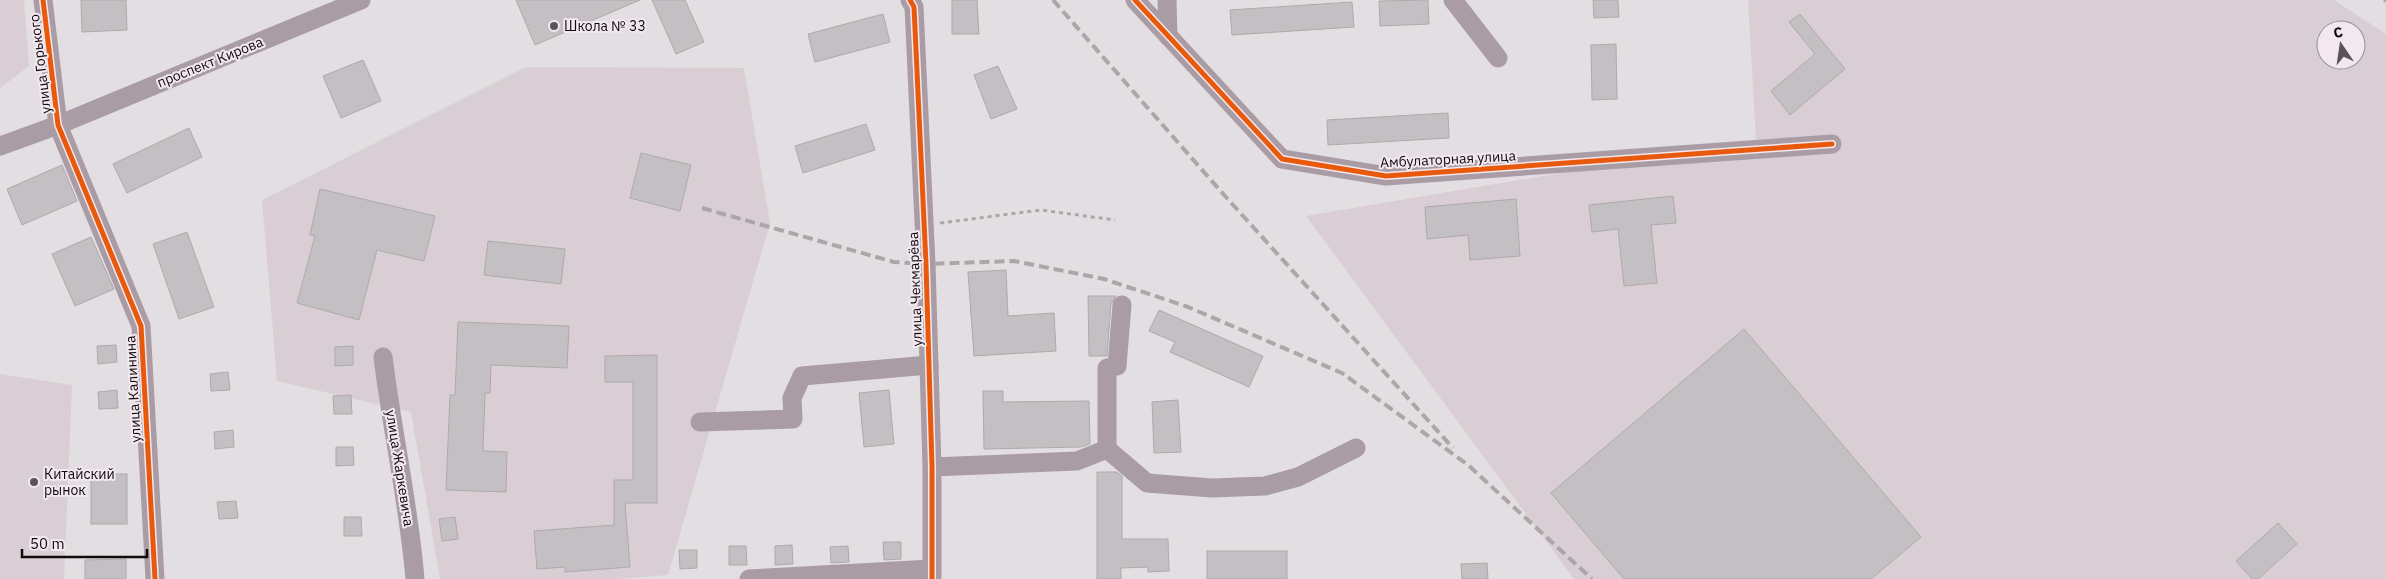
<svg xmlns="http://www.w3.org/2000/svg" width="2386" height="579" font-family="'IBM Plex Sans',sans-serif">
  <rect width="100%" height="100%" fill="#e3dee1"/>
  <!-- built -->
  <g fill="#daced5" fill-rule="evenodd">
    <polygon points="0,0 24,0 29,66 0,88"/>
    <path d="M1748 0H2334L2386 34V579H1574L1306 216 1756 140ZM2326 30H2356V60H2326Z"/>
    <polygon points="526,67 744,68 770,223 668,575 618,579 440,579 411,412 277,381 262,200"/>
    <polygon points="0,374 72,385 64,579 0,579"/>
  </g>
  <!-- building -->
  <g fill="#c3bfc2" stroke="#aea9ac">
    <polygon points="81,0 126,0 127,30 82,32"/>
    <polygon points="516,0 640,0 535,45"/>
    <polygon points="652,0 685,0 704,42 676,54"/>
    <polygon points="952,0 977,0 979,34 952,34"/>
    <polygon points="1428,0 1429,24 1380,26 1379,1"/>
    <polygon points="1593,0 1618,0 1619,17 1594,18"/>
    <polygon points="1352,2 1354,27 1232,35 1230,10"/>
    <polygon points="883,14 890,42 815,62 808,34"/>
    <polygon points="1800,14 1845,69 1790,115 1771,91 1815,54 1789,22"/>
    <polygon points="1616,44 1617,99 1592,100 1591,45"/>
    <polygon points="363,60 381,101 341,118 323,76"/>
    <polygon points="998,66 1017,109 991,119 974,75"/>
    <polygon points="1448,113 1449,138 1328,145 1327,120"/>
    <polygon points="866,124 875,150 803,173 795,146"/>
    <polygon points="189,128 202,157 127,193 113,164"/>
    <polygon points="641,153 691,165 680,211 630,198"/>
    <polygon points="62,165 77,201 22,225 7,189"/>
    <polygon points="320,189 435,216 424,261 377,250 359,320 297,303 315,236 310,235"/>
    <polygon points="1673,196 1676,223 1651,225 1657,283 1624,286 1618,229 1592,232 1589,205"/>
    <polygon points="1516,199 1520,256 1470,260 1468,235 1427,239 1425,207"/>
    <polygon points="187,232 214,307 179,319 153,244"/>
    <polygon points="91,237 114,289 75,306 52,254"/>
    <polygon points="488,241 565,249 561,284 484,275"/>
    <polygon points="1006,270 1008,316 1054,313 1056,351 974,356 968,272"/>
    <polygon points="1088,296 1116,296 1111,304 1107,356 1089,356"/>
    <polygon points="1159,310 1263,356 1249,387 1170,352 1175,342 1149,331"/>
    <polygon points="458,322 569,326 567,368 491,365 490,393 485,393 483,451 507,452 506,492 446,490 450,395 455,395"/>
    <polygon points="1744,329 1921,537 1871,579 1624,579 1551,493"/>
    <polygon points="116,345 117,362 98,364 97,346"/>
    <polygon points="353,346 353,365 335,366 335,347"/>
    <polygon points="657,355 657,503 625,503 630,567 565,572 565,567 537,569 534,531 614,525 614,480 633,480 633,382 605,382 605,356"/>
    <polygon points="228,372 230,390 211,391 210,374"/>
    <polygon points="117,390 118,408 99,409 98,392"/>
    <polygon points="889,390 894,444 864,447 859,393"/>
    <polygon points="983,391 1003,391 1003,402 1089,401 1090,444 1081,447 984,449"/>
    <polygon points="351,395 352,414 334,414 333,396"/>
    <polygon points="1178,400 1181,452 1154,453 1152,402"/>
    <polygon points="233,430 234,447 215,449 214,432"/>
    <polygon points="336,447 353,447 354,465 336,466"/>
    <polygon points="1097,472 1117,472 1122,476 1122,539 1168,539 1169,571 1148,572 1148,567 1121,568 1121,579 1097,579"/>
    <rect x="91" y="474" width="36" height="50"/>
    <polygon points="236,501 238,518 219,519 217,502"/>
    <polygon points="344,517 361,517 362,536 344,536"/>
    <polygon points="455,517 458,539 442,541 439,519"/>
    <polygon points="2278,523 2297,544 2258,579 2252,579 2236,561"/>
    <polygon points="883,542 901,542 901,559 884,560"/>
    <polygon points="792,545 793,564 775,565 775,546"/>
    <polygon points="729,546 746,546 747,565 729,565"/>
    <polygon points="848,546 849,562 831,563 830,547"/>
    <polygon points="679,550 697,550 697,568 680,569"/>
    <rect x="1207" y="551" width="80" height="28"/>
    <polygon points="126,559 126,579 85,579 85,560"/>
    <polygon points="1487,563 1488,579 1462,579 1461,564"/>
  </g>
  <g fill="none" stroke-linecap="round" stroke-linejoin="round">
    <!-- path -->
    <polyline stroke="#aea5aa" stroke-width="3" stroke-dasharray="4 4" stroke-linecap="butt" points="940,223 1041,210 1115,220"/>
    <!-- minor -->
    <g stroke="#a99ca5" stroke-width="19">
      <polyline points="43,0 58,125 141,326 155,579"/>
      <polyline points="910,0 914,7 926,264 932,467 932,579"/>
      <polyline points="1135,0 1282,159 1386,176 1832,144"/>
      <polyline points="1167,0 1168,36"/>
      <polyline points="1453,0 1498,58"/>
      <polyline points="0,146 58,125 361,0"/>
      <path d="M383 357C392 431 409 505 415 579"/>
      <polyline points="700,422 793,419 792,398 802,376 929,365"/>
      <polyline points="1107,449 1147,483 1212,488 1265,486 1298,477 1356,448"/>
      <polyline points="932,467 1077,461 1107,449 1107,368 1117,366 1122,305"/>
      <polyline points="749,579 931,569"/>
    </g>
    <!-- rail -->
    <g stroke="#ada5aa" stroke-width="4" stroke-dasharray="10 5" stroke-linecap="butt">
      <polyline points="1053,0 1225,196 1453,448"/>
      <polyline points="2384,0 2386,1"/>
      <polyline points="702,208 894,262 926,264 1014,261 1104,279 1188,307 1342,373 1468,465 1592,579"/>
    </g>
    <defs>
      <g id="cycleway">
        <polyline points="43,0 58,125 141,326 155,579"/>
        <polyline points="910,0 914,7 926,264 932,467 932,579"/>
        <polyline points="1135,0 1282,159 1386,176 1832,144"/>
      </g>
    </defs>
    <!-- cycleway casing -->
    <use href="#cycleway" stroke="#f3e8ef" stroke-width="8"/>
    <!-- cycleway -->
    <use href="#cycleway" stroke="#e8590c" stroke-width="5"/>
  </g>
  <!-- markers -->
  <g fill="#595457" stroke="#f3e8ef" stroke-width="2">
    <circle cx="554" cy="26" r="5"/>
    <circle cx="34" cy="482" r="5"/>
  </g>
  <g text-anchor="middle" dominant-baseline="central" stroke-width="4" stroke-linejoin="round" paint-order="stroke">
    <!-- poi labels -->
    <g font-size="14" fill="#0e0a0c" stroke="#f3e8ef" text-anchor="start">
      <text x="564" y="26">Школа № 33</text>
      <text x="44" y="474">Китайский<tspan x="44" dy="16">рынок</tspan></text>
    </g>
    <!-- street labels -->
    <g font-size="14" fill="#0e0a0c" stroke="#f3e8ef">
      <text transform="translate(210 62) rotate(-22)">проспект Кирова</text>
      <text transform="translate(40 64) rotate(-97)">улица Горького</text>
      <text transform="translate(1448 159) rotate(-3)">Амбулаторная улица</text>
      <text transform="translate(915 289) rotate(-92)">улица Чекмарёва</text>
      <text transform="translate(133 389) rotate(-93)">улица Калинина</text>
      <text transform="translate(400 468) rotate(81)">улица Жаркевича</text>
    </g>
  </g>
  <!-- north arrow -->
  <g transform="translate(2341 45) rotate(347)"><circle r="24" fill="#f3e8ef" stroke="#978f94"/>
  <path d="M0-4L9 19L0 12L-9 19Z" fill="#595457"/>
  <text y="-8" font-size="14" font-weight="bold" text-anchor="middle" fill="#0e0a0c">С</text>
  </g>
  <!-- scale -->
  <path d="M22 549v8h125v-8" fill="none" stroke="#0e0a0c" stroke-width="2.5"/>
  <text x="30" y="549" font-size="15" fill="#0e0a0c" stroke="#f3e8ef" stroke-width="4" paint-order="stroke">50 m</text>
</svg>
